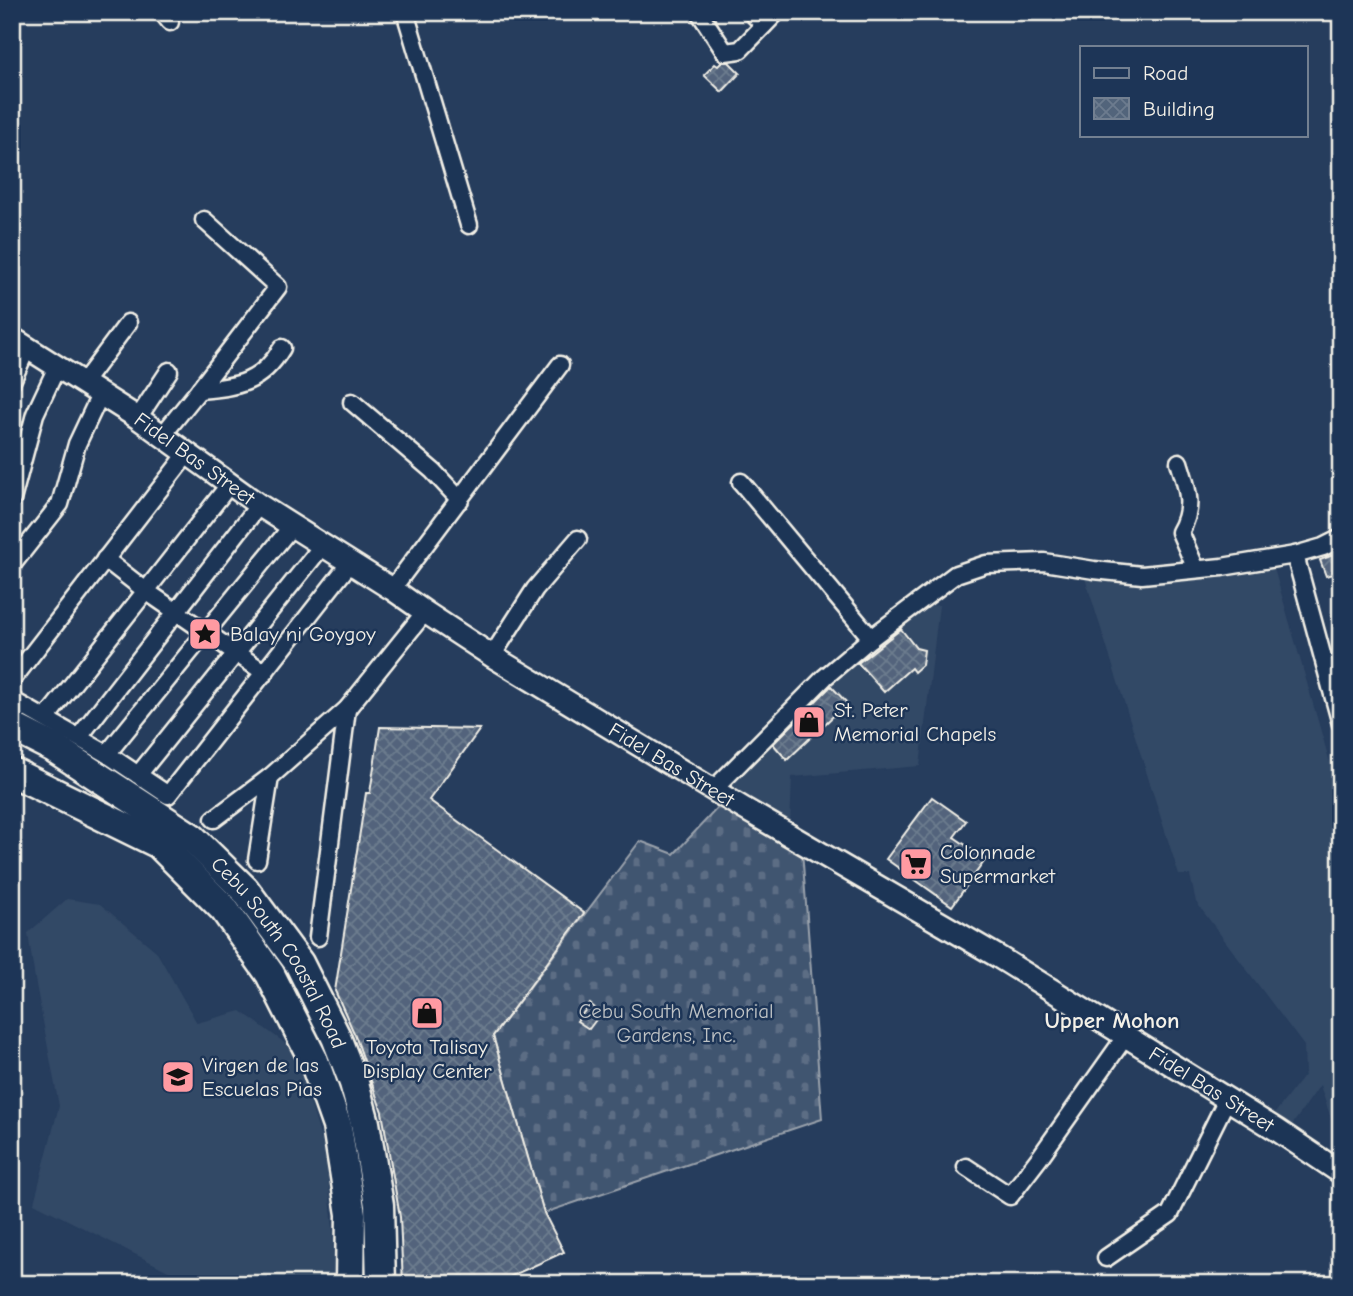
<svg xmlns="http://www.w3.org/2000/svg" width="1353" height="1296" font-family="'Comic Neue',sans-serif">
  <defs>
    <pattern id="cemetery-stones" width="16" height="16" patternUnits="userSpaceOnUse" patternTransform="scale(1.75)"><rect width="16" height="16" fill="#40546f"/><path d="M2 7V4a2 2 0 0 1 4 0v3zM10 15v-3a2 2 0 0 1 4 0v3z" fill="#5c6d84"/></pattern>
    <pattern id="building-cross-hatch" width="8" height="8" patternUnits="userSpaceOnUse" patternTransform="scale(1.75)"><rect width="8" height="8" fill="#52647b"/><path d="M0 0l8 8M0 8l8-8" fill="none" stroke="#6c7b8e"/></pattern>
  </defs>
  <rect width="100%" height="100%" fill="#263d5d"/>
  <filter id="ink" filterUnits="userSpaceOnUse"><feTurbulence type="fractalNoise" baseFrequency=".0143" numOctaves="2"/><feDisplacementMap in="SourceGraphic" scale="14" xChannelSelector="R" yChannelSelector="G"/><feConvolveMatrix kernelMatrix="1 2 1 2 8 2 1 2 1" color-interpolation-filters="sRGB"/></filter>
  <g filter="url(#ink)">
    <!-- built -->
    <g fill="#334966">
      <polygon points="1273,565 1341,801 1341,1139 1338,1140 1320,1085 1290,1128 1272,1117 1305,1074 1304,1046 1196,902 1190,875 1179,875 1084,575 1207,578"/>
      <polygon points="939,605 920,766 792,777 790,827 721,786 811,698 920,607"/>
      <polygon points="67,899 100,904 156,951 197,1023 241,1011 293,1049 326,1154 338,1284 194,1284 34,1203 59,1106 35,979 28,933"/>
    </g>
    <!-- cemetery -->
    <polygon fill="url(#cemetery-stones)" stroke="#9aa2ac" stroke-width="2" points="722,803 802,850 822,1119 544,1213 493,1036 640,841 674,854"/>
    <!-- building -->
    <g fill="url(#building-cross-hatch)" stroke="#f4f1e8" stroke-width="2">
      <polygon points="722,62 729,62 740,73 722,92 704,75 715,64 718,66"/>
      <polygon points="1336,554 1341,566 1341,595 1332,574 1326,576 1320,560"/>
      <polygon points="901,629 916,648 924,650 922,665 914,672 911,668 884,692 858,663"/>
      <polygon points="831,686 847,703 787,760 773,744"/>
      <polygon points="380,727 480,729 429,800 584,913 493,1036 544,1213 564,1252 494,1284 403,1284 400,1217 382,1112 355,1035 335,991 366,793 370,793"/>
      <polygon points="932,797 966,821 954,837 986,859 952,906 886,859"/>
      <polygon points="590,1004 601,1013 589,1029 577,1021"/>
    </g>
    <g fill="none" stroke-linecap="round" stroke-linejoin="round">
      <defs>
        <g id="street">
          <polyline points="162,12 170,22"/>
          <polyline points="405,12 469,225"/>
          <polyline points="699,12 725,52 740,50 777,12"/>
          <polyline points="751,12 764,25"/>
          <polyline points="12,381 27,348"/>
          <polyline points="84,382 128,323"/>
          <path d="M199 390C238 387 261 383 282 348"/>
          <polyline points="352,402 433,471 460,500"/>
          <polyline points="138,418 169,371"/>
          <polyline points="161,437 199,390 278,287 204,220"/>
          <path d="M1179 462C1187 488 1195 506 1180 532L1196 569"/>
          <polyline points="741,482 871,638"/>
          <polyline points="12,500 35,414 57,367"/>
          <polyline points="1295,555 1341,724"/>
          <polyline points="105,559 146,591 265,673"/>
          <polyline points="12,565 60,504 77,444 101,393"/>
          <polyline points="392,589 560,365"/>
          <polyline points="492,656 535,589 578,539"/>
          <polyline points="12,680 187,454"/>
          <polyline points="12,700 107,754 168,795 350,563"/>
          <polyline points="46,718 229,485"/>
          <polyline points="79,737 259,505"/>
          <polyline points="107,754 292,526"/>
          <polyline points="138,775 323,545"/>
          <polyline points="713,790 825,677 871,638 956,574 986,564 1044,562 1094,570 1142,575 1222,567 1295,555 1323,547 1341,538"/>
          <polyline points="214,819 270,777 347,709 425,612"/>
          <polyline points="257,860 270,777"/>
          <polyline points="318,937 347,709"/>
          <polyline points="966,1167 1010,1196 1040,1157 1125,1037"/>
          <polyline points="1106,1258 1170,1214 1227,1099"/>
        </g>
        <g id="secondary">
          <path id="s1" d="M12 338 138 418 259 505 392 589 425 612 492 656 743 808 997 956 1277 1130 1341 1173"/>
        </g>
        <g id="highway">
          <path id="s2" d="M12 727 54 748 192 838 245 890 299 963 336 1037 354 1083 365 1123 379 1205 381 1284"/>
          <polyline points="12,772 159,844 224,909 270,974 314,1061 337,1126 351,1214 350,1284"/>
        </g>
      </defs>
      <!-- street casing -->
      <use href="#street" stroke="#f4f1e8" stroke-width="21"/>
      <!-- secondary casing -->
      <use href="#secondary" stroke="#f4f1e8" stroke-width="26"/>
      <!-- highway casing -->
      <use href="#highway" stroke="#f4f1e8" stroke-width="33"/>
      <!-- street -->
      <use href="#street" stroke="#1d3557" stroke-width="16"/>
      <!-- secondary -->
      <use href="#secondary" stroke="#1d3557" stroke-width="21"/>
      <!-- highway -->
      <use href="#highway" stroke="#1d3557" stroke-width="28"/>
    </g>
  </g>
  <!-- icons -->
  <defs>
    <symbol id="sight-square" viewBox="-11 -11 22 22"><rect x="-9" y="-9" width="18" height="18" rx="4" fill="#ff9aa2" stroke="#1d3557"/><path d="M0-6L1.8-2.2L6-1.7L2.9 1.2L3.7 5.4L0 3.3L-3.7 5.4L-2.9 1.2L-6-1.7L-1.8-2.2Z" fill="#111"/></symbol>
    <symbol id="shop-square" viewBox="-11 -11 22 22"><rect x="-9" y="-9" width="18" height="18" rx="4" fill="#ff9aa2" stroke="#1d3557"/><path d="M-5-2.5h2.3a2.7 3.5 0 0 1 5.4 0H5L5.5 6h-11ZM-1.5-2.5h3a1.5 2.3 0 0 0-3 0Z" fill="#111"/></symbol>
    <symbol id="supermarket-square" viewBox="-11 -11 22 22"><rect x="-9" y="-9" width="18" height="18" rx="4" fill="#ff9aa2" stroke="#1d3557"/><path d="M-6-5.5h2.5l.6 2H6L4.5 2H-2.5L-4.4-4H-6ZM-1.5 3.2a1.3 1.3 0 1 0 .1 0ZM3 3.2a1.3 1.3 0 1 0 .1 0Z" fill="#111"/></symbol>
    <symbol id="school-square" viewBox="-11 -11 22 22"><rect x="-9" y="-9" width="18" height="18" rx="4" fill="#ff9aa2" stroke="#1d3557"/><path d="M0-5L7-2L0 1L-7-2ZM-4 1L0 2.5L4 1V4Q0 6-4 4Z" fill="#111"/></symbol>
  </defs>
  <g fill-rule="evenodd">
    <use href="#sight-square" x="186" y="615" width="38" height="38"/>
    <use href="#shop-square" x="790" y="703" width="38" height="38"/>
    <use href="#supermarket-square" x="897" y="845" width="38" height="38"/>
    <use href="#shop-square" x="408" y="994" width="38" height="38"/>
    <use href="#school-square" x="159" y="1058" width="38" height="38"/>
  </g>
  <g text-anchor="middle" dominant-baseline="central" stroke-width="5" stroke-linejoin="round" paint-order="stroke">
    <!-- street labels -->
    <g font-size="21" fill="#f4f1e8" stroke="#1d3557">
      <text stroke="none"><textPath href="#s1" startOffset="219">Fidel Bas Street</textPath></text>
      <text stroke="none"><textPath href="#s1" startOffset="786">Fidel Bas Street</textPath></text>
      <text stroke="none"><textPath href="#s2" startOffset="357">Cebu South Coastal Road</textPath></text>
      <text stroke="none"><textPath href="#s1" startOffset="1416">Fidel Bas Street</textPath></text>
    </g>
    <!-- poi labels -->
    <g font-size="21" fill="#f4f1e8" stroke="#1d3557" text-anchor="start">
      <text x="230" y="634">Balay ni Goygoy</text>
      <text x="834" y="710">St. Peter<tspan x="834" dy="24">Memorial Chapels</tspan></text>
      <text x="940" y="852">Colonnade<tspan x="940" dy="24">Supermarket</tspan></text>
      <text x="427" y="1047" text-anchor="middle">Toyota Talisay<tspan x="427" dy="24">Display Center</tspan></text>
      <text x="202" y="1065">Virgen de las<tspan x="202" dy="24">Escuelas Pias</tspan></text>
    </g>
    <!-- park labels -->
    <g font-size="21" fill="#bec2c4" stroke="#1d3557">
      <text x="676" y="1011">Cebu South Memorial<tspan x="676" dy="24">Gardens, Inc.</tspan></text>
    </g>
    <!-- neighbourhood labels -->
    <g font-size="23" font-weight="bold" fill="#f4f1e8" stroke="#1d3557">
      <text x="1112" y="1020">Upper Mohon</text>
    </g>
  </g>
  <!-- margin -->
  <rect width="1353" height="1296" fill="none" stroke="#1d3557" stroke-width="42"/>
  <rect x="21" y="21" width="1311" height="1254" fill="none" stroke="#f4f1e8" stroke-width="2.5" filter="url(#ink)"/>
  <!-- legend -->
  <rect x="1080" y="46" width="228" height="91" fill="#1d3557" stroke="#738091" stroke-width="2"/>
  <rect x="1094" y="68" width="35" height="10" fill="#1d3557" stroke="#738091" stroke-width="2"/>
  <text x="1143" y="80" font-size="21" fill="#f4f1e8">Road</text>
  <rect x="1094" y="98" width="35" height="21" fill="url(#building-cross-hatch)" stroke="#738091" stroke-width="2"/>
  <text x="1143" y="116" font-size="21" fill="#f4f1e8">Building</text>
</svg>
